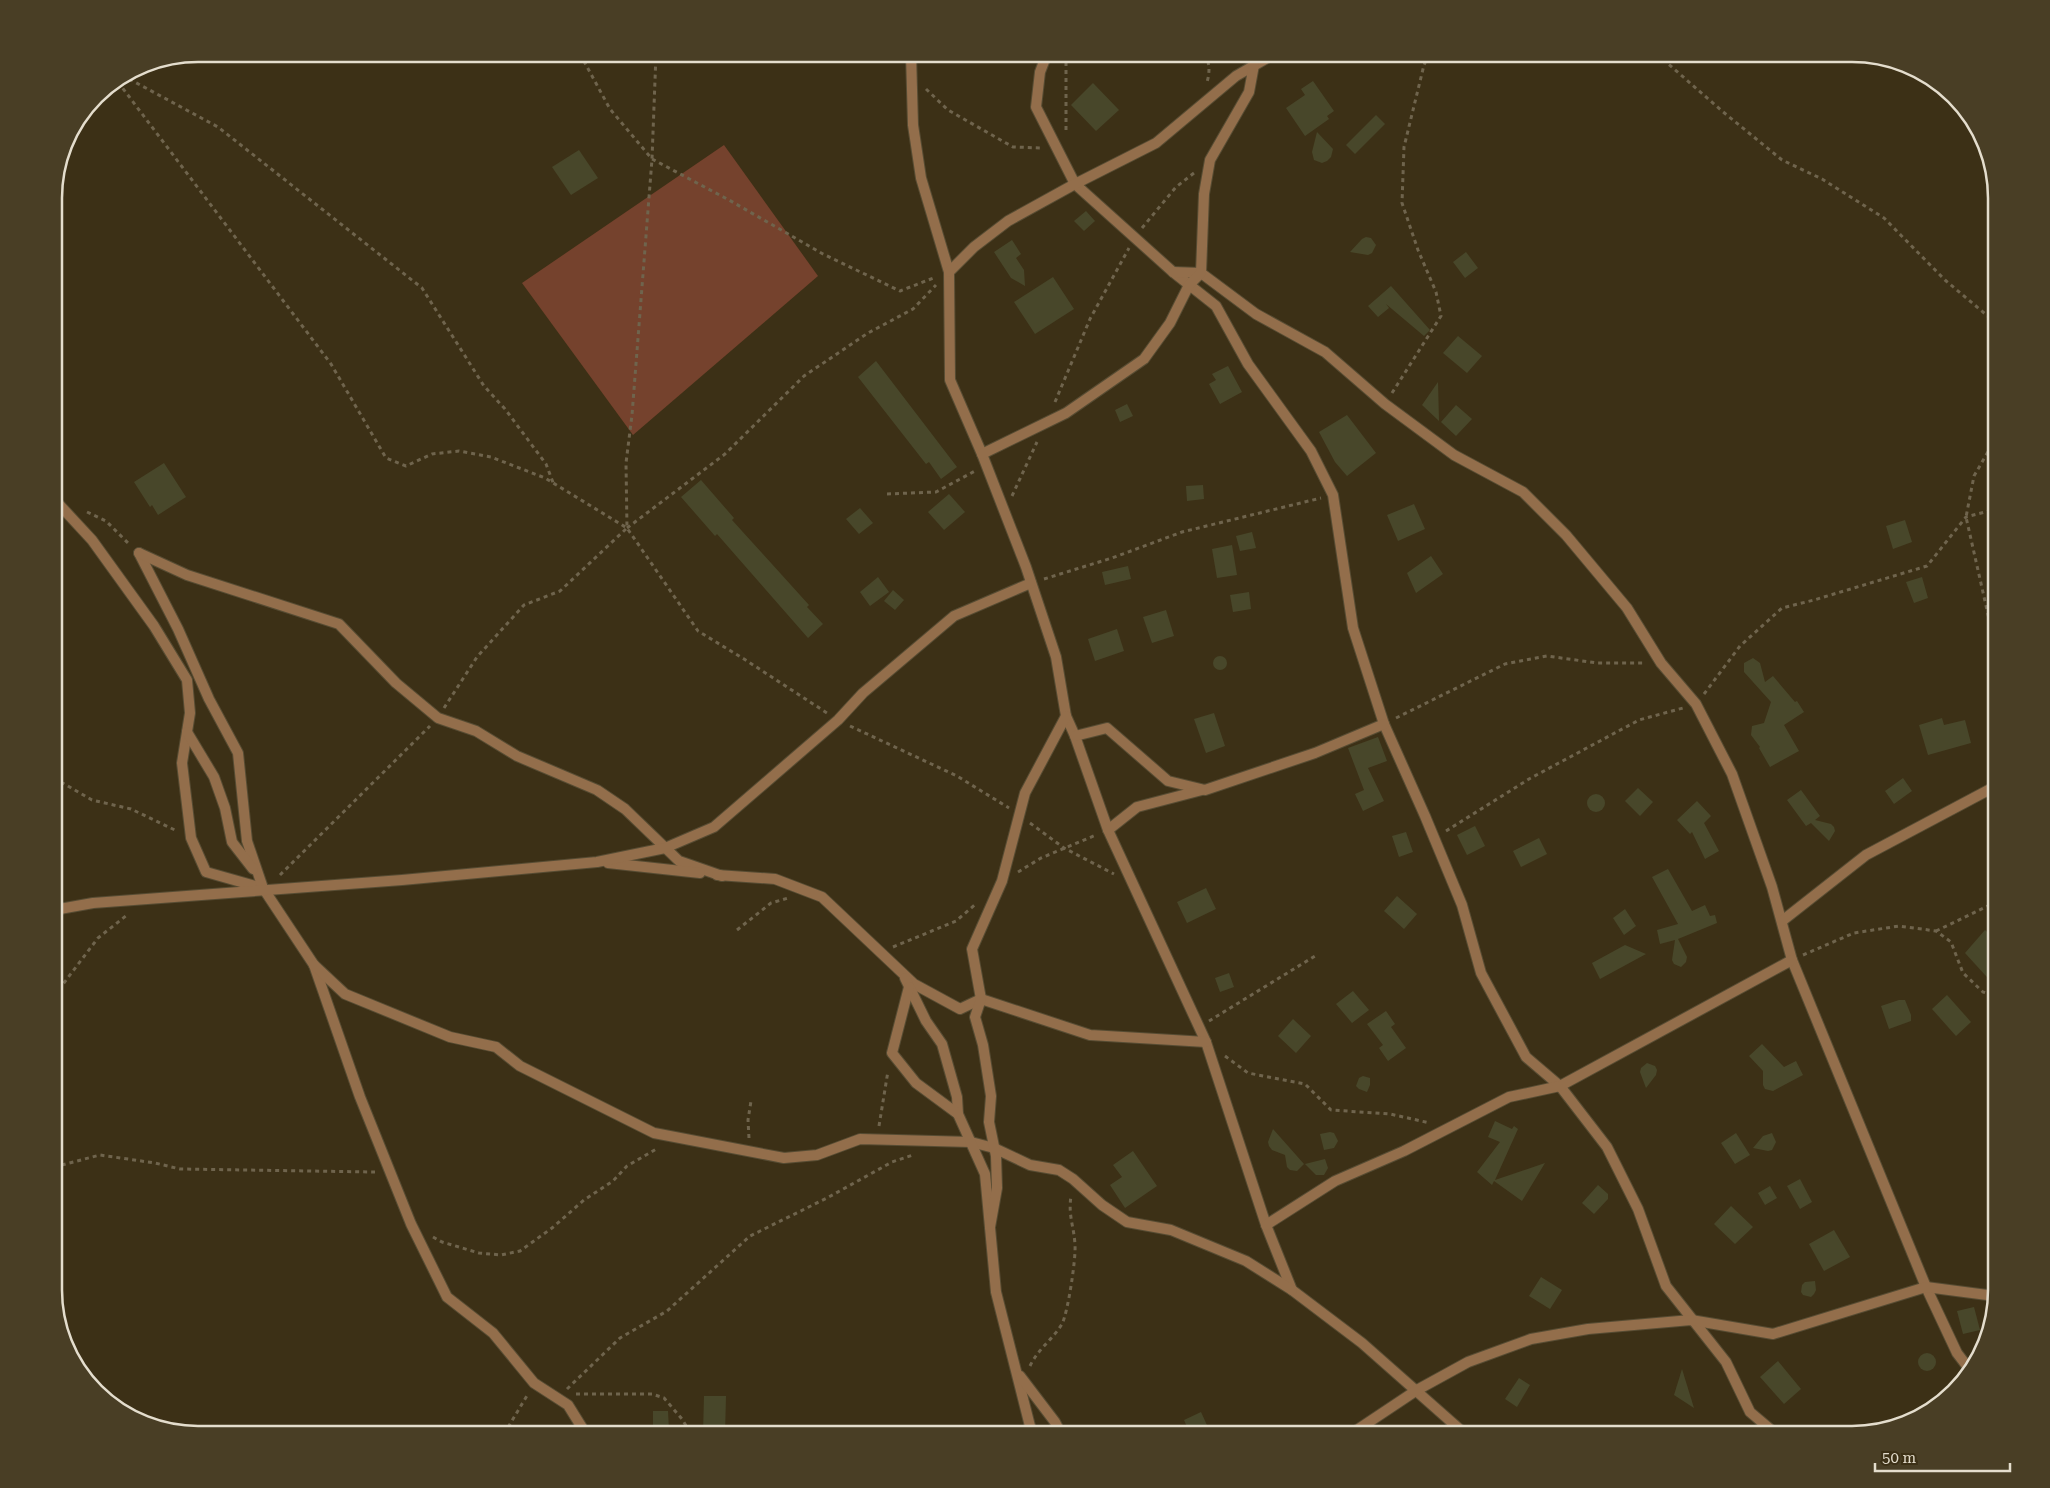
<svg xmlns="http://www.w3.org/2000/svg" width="2050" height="1488" font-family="'Roboto Serif',serif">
  <rect width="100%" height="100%" fill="#3c3016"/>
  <!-- green -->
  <polygon fill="#75422d" points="724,145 818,276 633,435 522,283"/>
  <!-- building -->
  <g fill="#48472a">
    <polygon points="1313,81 1334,111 1327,116 1329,119 1305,136 1286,108 1305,95 1301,89"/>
    <polygon points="1093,83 1119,110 1096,131 1071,105"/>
    <polygon points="1376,115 1385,124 1355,154 1346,145"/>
    <polygon points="1317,132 1333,149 1331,157 1327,161 1322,163 1314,160 1312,152"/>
    <polygon points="579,150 598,178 571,195 552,167"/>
    <polygon points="1086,211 1095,221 1084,231 1074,221"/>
    <polygon points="1366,237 1371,238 1376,245 1372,253 1368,255 1350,252 1362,239"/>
    <polygon points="1012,240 1021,254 1016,258 1024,270 1025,286 1011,278 994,252"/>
    <polygon points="1466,252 1478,268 1465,278 1453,262"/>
    <polygon points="1053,277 1074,309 1035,334 1014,302"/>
    <polygon points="1391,286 1430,330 1424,336 1386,304 1389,308 1378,317 1368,306"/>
    <polygon points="1458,336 1482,356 1467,373 1443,353"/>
    <polygon points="876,361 957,467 941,479 929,462 926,464 858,377"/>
    <polygon points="1228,366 1242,392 1220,404 1209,384 1216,380 1212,374"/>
    <polygon points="1438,382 1439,421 1422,405"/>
    <polygon points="1127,404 1133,416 1120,422 1115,410"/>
    <polygon points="1456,405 1472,419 1456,436 1441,422"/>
    <polygon points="1347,415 1376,453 1347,476 1335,462 1319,432"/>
    <polygon points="164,463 186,497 158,515 152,505 150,507 134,482"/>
    <polygon points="701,480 734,518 732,520 809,605 807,607 823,624 808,638 717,534 715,536 681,497"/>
    <polygon points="1203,485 1204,499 1187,501 1186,486"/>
    <polygon points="949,494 965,512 944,530 928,512"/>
    <polygon points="1414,504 1425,529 1398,541 1387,515"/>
    <polygon points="860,508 873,523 859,534 846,519"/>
    <polygon points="1905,520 1912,542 1893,549 1886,526"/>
    <polygon points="1252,532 1256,548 1240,551 1236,536"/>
    <polygon points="1232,545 1237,575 1217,578 1212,549"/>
    <polygon points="1431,556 1443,574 1416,593 1407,573"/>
    <polygon points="1128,566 1131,579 1105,585 1102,572"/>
    <polygon points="878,577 889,592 870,606 860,592"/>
    <polygon points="1922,577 1928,598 1914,603 1906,582"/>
    <polygon points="893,590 904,600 895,610 884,601"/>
    <polygon points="1249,592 1251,609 1233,612 1230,595"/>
    <polygon points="1166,610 1174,636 1152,643 1143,617"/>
    <polygon points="1117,629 1124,651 1095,661 1088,639"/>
    <circle cx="1220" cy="663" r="7"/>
    <polygon points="1753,658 1760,663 1765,682 1773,676 1795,702 1797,701 1804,712 1784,725 1799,751 1770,767 1759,748 1760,747 1751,735 1752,726 1764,723 1771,702 1744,672 1744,663"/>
    <polygon points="1214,713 1225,746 1206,753 1194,719"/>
    <polygon points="1942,718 1944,725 1965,720 1971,743 1928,755 1919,725"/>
    <polygon points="1378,737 1387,761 1368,768 1384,801 1363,811 1355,794 1364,790 1348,748"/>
    <polygon points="1903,778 1912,791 1894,804 1885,791"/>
    <polygon points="1638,788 1653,802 1640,816 1625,801"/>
    <polygon points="1801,790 1820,816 1815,820 1831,824 1834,827 1835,831 1829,841 1811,823 1806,826 1787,800"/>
    <circle cx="1596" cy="803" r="9"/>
    <polygon points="1697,801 1711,816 1704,823 1719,851 1705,859 1692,832 1690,834 1677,820"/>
    <polygon points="1475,826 1485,846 1467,855 1457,835"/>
    <polygon points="1406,832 1413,852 1399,857 1392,836"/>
    <polygon points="1539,838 1547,854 1521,867 1513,851"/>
    <polygon points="1668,869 1692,911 1705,905 1710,916 1715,915 1717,923 1678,939 1687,957 1686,962 1681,967 1674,964 1672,960 1675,940 1660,944 1657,930 1678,924 1652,877"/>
    <polygon points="1206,888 1216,909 1187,923 1177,902"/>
    <polygon points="1397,896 1417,914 1404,929 1384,911"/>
    <polygon points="1625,909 1636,926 1624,935 1613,918"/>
    <polygon points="1985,930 1996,940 1996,987 1965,953"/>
    <polygon points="1625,945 1646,954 1600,979 1592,963"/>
    <polygon points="1229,973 1234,987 1220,992 1215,978"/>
    <polygon points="1353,991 1369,1010 1352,1023 1336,1004"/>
    <polygon points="1947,995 1971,1022 1956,1036 1932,1009"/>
    <polygon points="1899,1000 1905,1000 1911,1015 1911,1021 1889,1029 1881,1006"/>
    <polygon points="1386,1011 1395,1024 1391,1027 1406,1048 1388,1061 1379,1048 1383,1045 1367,1024"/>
    <polygon points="1293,1019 1311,1036 1296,1053 1278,1036"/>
    <polygon points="1762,1044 1784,1067 1796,1061 1803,1075 1773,1091 1765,1089 1763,1085 1763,1071 1749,1056"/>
    <polygon points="1647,1063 1655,1066 1657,1070 1656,1075 1646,1088 1640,1072 1641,1068"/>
    <polygon points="1363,1076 1370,1078 1370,1085 1367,1092 1359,1089 1356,1086 1359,1078"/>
    <polygon points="1495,1121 1512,1129 1514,1126 1518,1129 1495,1180 1545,1163 1522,1201 1494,1181 1492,1185 1477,1172 1500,1142 1488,1137"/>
    <polygon points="1273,1129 1304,1164 1297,1171 1290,1170 1287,1167 1285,1155 1272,1150 1269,1146 1268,1142"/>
    <polygon points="1330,1132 1334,1133 1338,1141 1334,1148 1324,1150 1320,1134"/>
    <polygon points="1736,1133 1750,1155 1735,1164 1721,1143"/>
    <polygon points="1772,1133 1776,1142 1772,1150 1768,1151 1753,1148 1763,1136"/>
    <polygon points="1133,1151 1157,1186 1125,1208 1110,1185 1122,1177 1113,1165"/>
    <polygon points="1325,1159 1328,1168 1324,1175 1316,1175 1305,1164"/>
    <polygon points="1800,1179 1812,1202 1800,1209 1787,1186"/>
    <polygon points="1598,1185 1608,1194 1608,1199 1594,1214 1582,1203"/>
    <polygon points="1770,1186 1777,1198 1765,1205 1758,1193"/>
    <polygon points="1731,1206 1753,1227 1735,1244 1714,1224"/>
    <polygon points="1834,1230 1850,1257 1824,1271 1809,1244"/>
    <polygon points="1541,1277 1562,1290 1550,1309 1529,1296"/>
    <polygon points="1815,1281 1816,1290 1814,1294 1811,1297 1803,1295 1801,1292 1802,1285 1805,1282"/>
    <polygon points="1974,1307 1980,1330 1963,1334 1957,1311"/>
    <circle cx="1927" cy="1362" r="9"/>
    <polygon points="1778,1361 1801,1389 1784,1404 1760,1377"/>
    <polygon points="1682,1369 1694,1408 1674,1395"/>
    <polygon points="1519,1378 1530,1385 1517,1407 1505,1399"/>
    <polygon points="704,1396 726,1396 725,1434 703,1434"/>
    <polygon points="653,1411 668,1411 669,1430 653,1430"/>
    <polygon points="1201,1412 1211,1434 1190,1434 1184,1420"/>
  </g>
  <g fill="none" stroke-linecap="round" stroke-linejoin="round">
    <defs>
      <g id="street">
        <polyline points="911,54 913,125 921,178 949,272 950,380 982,454 1026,567 1056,657 1066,716 1075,736 1108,830 1206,1042 1266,1225 1292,1290 1362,1343 1465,1434"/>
        <polyline points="1047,54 1040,72 1036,107 1075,184 1173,272 1216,306 1248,364 1311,451 1333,495 1353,628 1384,724 1425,816 1462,905 1481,973 1526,1057 1560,1086 1607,1147 1638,1209 1666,1286 1726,1362 1750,1412 1776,1434"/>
        <polyline points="949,272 974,247 1008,221 1075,184 1156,143 1236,76 1274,54"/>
        <polyline points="1173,272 1201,273 1256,314 1325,352 1385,404 1454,455 1523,492 1566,535 1627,608 1661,663 1696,704 1732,774 1772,887 1792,960 1926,1287 1957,1353 1970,1370"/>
        <polyline points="982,454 1066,413 1144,359 1170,323 1189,285 1201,273 1204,194 1210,160 1249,92 1254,65"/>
        <polyline points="54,499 92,540 154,626 187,680 190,713 182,763 191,838 206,872 262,888"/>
        <polyline points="139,553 178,629 209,699 238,753 247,841 263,888 314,965 360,1097 411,1224 447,1297 493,1333 534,1383 568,1405 586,1434"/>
        <polyline points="139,553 187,575 339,624 396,683 438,718 476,731 517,756 597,790 625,809 679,861 722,876"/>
        <polyline points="187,732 214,777 225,808 232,842 253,869"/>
        <polyline points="1075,736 1107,728 1168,781 1205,790 1315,753 1384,724"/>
        <polyline points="1108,830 1137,807 1202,790"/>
        <polyline points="608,863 700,873"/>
        <polyline points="717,875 775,879 822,897 914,984 960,1009 981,999 1090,1035 1206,1042"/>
        <polyline points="54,910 93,903 402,880 597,862 665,848 714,827 838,720 863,693 954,616 1031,583"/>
        <polyline points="1782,921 1866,855 1996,786"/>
        <polyline points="314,965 345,994 450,1037 496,1047 520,1066 654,1133 784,1158 817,1155 860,1139 971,1142 994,1148 1030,1165 1059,1170 1073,1179 1102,1205 1127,1222 1171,1230 1246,1261 1292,1290"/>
        <polyline points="905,978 926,1021 942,1044 957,1097 958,1114 985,1174 996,1292 1032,1434"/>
        <polyline points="909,987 892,1053 916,1083 958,1114"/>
        <polyline points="1266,1225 1335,1181 1404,1151 1509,1097 1560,1086 1792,960"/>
        <polyline points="990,1227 997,1188 996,1156 989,1122 991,1096 983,1045 975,1017 981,999 972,949 1002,881 1025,793 1066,716"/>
        <polyline points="1020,1376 1055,1422 1061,1434"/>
        <polyline points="1351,1434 1417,1390 1468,1362 1531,1339 1588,1329 1691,1320 1773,1334 1926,1287 1995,1296"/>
      </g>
    </defs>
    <!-- street casing -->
    <use href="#street" stroke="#574c33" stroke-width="12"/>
    <!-- path -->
    <g stroke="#6f644d" stroke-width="3" stroke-dasharray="4 4" stroke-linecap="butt">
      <polyline points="580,54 610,109 652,159 729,200 823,254 900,291 936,277"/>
      <polyline points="1066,54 1066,133"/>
      <path d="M1204 54C1210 62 1210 72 1207 82"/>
      <polyline points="1657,54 1722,111 1782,160 1822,179 1884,218 1945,280 1996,323"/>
      <polyline points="121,79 131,80 218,127 422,288 484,386 505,409 546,464 554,485"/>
      <polyline points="118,82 331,364 386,458 406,466 432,454 459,451 491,457 545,478 627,528 698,631 744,659 827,713"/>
      <polyline points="926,89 948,110 1013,147 1042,148"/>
      <polyline points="1142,228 1176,187 1194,173"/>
      <polyline points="1392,393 1441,316 1436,292 1418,250 1402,203 1404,147 1424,65 1429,54"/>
      <polyline points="1055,402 1090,319 1129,248"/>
      <polyline points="1996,438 1974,476 1966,517 1989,619 1996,704"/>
      <polyline points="887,494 936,492 975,471"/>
      <polyline points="1012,496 1037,442"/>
      <polyline points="87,512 106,521 129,544"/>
      <polyline points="627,528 725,454 804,376 868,333 913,309 936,285"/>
      <polyline points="1044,579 1112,558 1182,532 1321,498"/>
      <polyline points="1704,694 1740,646 1782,608 1814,600 1927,566 1966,517 1996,509"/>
      <polyline points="444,708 477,657 524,605 560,591 627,528 626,463 632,415 652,159 656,54"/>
      <polyline points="1396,718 1505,664 1547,656 1597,663 1646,663"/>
      <polyline points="850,726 957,776 1009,808"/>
      <polyline points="54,778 92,800 131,809 177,831"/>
      <polyline points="1030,823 1064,848 1114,874"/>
      <polyline points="1446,831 1529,779 1639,720 1683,708"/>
      <polyline points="1018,872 1041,858 1096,835"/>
      <polyline points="280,875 430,726"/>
      <polyline points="737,930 771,903 788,898"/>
      <polyline points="1936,931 1996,902"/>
      <polyline points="893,947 956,921 977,903"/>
      <polyline points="1803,955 1854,933 1899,926 1936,931 1951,942 1963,973 1983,992 1996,996"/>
      <polyline points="54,996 98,938 127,915"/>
      <polyline points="1209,1021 1315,956"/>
      <polyline points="1225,1056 1248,1073 1305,1084 1331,1110 1390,1114 1430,1123"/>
      <polyline points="879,1126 888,1071"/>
      <polyline points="749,1138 748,1120 751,1101"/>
      <polyline points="54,1167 100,1155 155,1163 180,1169 375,1172"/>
      <polyline points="433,1237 442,1242 479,1253 501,1255 520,1251 552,1228 584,1200 613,1181 627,1166 658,1148"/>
      <path d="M1030 1366C1038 1349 1053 1339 1062 1324 1068 1312 1076 1259 1075 1245 1074 1226 1068 1216 1071 1196"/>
      <polyline points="567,1389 620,1338 667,1311 750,1236 827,1198 892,1162 913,1155"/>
      <polyline points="576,1394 652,1394 664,1398 682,1419 691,1434"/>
      <polyline points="504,1434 528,1394"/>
    </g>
    <!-- street -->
    <use href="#street" stroke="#936e4b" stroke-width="10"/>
  </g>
  <!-- crop -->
  <path d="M0 0H2050V1488H0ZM198 62H1852A136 136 0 0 1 1988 198V1290A136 136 0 0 1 1852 1426H198A136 136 0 0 1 62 1290V198A136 136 0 0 1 198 62Z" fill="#493e25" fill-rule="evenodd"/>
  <path fill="none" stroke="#e4ddcd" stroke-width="2.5" d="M198 62H1852A136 136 0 0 1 1988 198V1290A136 136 0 0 1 1852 1426H198A136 136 0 0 1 62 1290V198A136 136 0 0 1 198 62Z"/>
  <!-- scale -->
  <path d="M1875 1463v8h135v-8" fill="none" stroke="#e4ddcd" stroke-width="2.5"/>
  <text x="1882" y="1463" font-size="15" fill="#e4ddcd" stroke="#3c3016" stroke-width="4" paint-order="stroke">50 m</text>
</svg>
